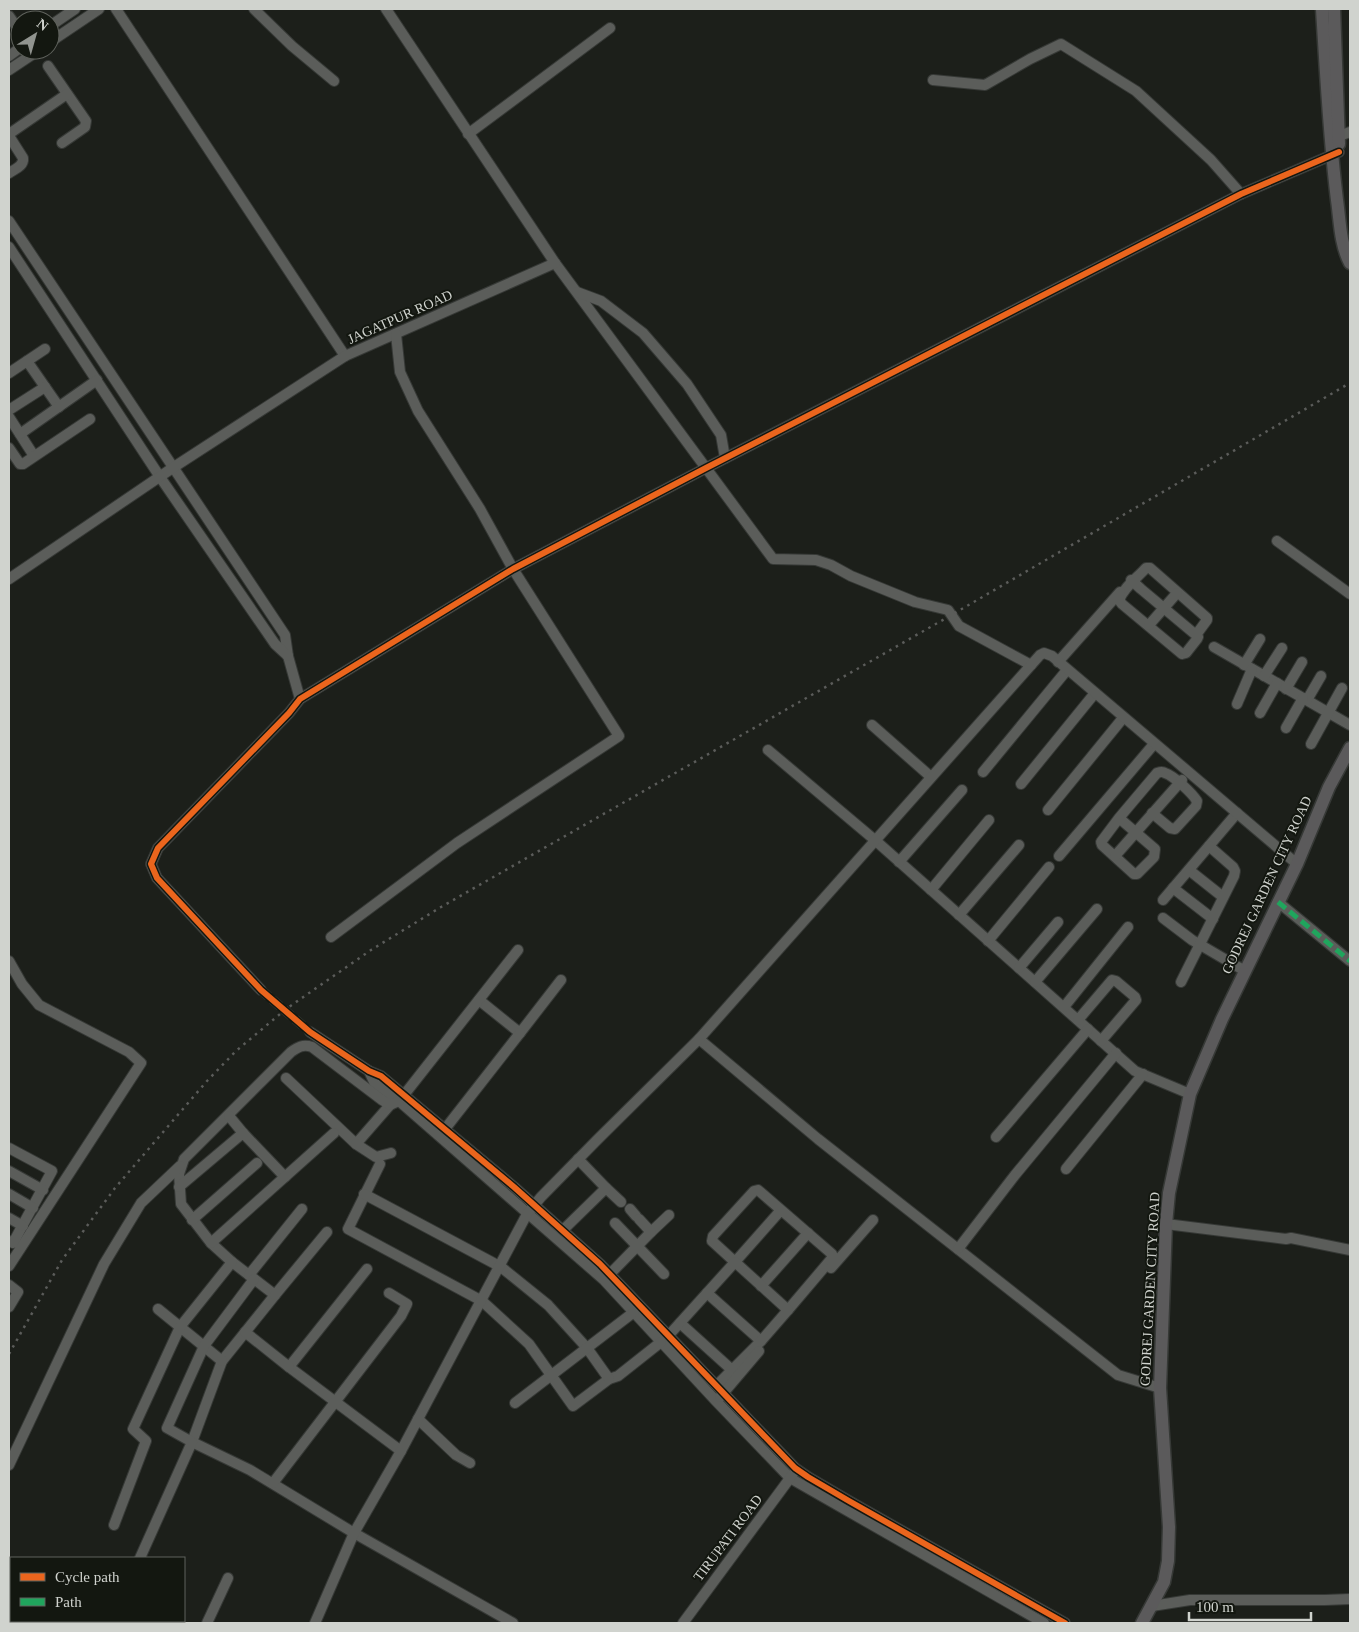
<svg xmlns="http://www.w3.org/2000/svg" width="1359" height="1632" font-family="'Times New Roman',serif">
  <rect width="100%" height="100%" fill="#1c1f1a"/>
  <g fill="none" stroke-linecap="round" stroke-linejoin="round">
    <!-- minor-tunnel -->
    <polyline stroke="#373a35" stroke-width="10" stroke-dasharray="10 5" stroke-linecap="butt" points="261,990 310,1032"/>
    <defs>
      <g id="minor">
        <polyline points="116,9 345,356"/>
        <polyline points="254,9 292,46 334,81"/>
        <polyline points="9,16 20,32"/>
        <polyline points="50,26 75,9"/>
        <polyline points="50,42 99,9"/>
        <polyline points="9,56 20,48"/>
        <polyline points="48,66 86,121 85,127 62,143"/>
        <polyline points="9,70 39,50"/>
        <polyline points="933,80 985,85 1030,59 1061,44 1136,91 1211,160 1241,194"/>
        <polyline points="9,134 67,94"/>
        <polyline points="468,134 610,28"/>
        <polyline points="1331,135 1339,136 1350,132"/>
        <path d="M9 136 23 158C24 166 15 169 9 173"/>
        <polyline points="9,221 285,635 288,656 300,699"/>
        <polyline points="9,247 160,477 275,644 288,656"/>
        <polyline points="555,263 773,559 816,560 831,565 851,576 915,602 948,610 959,626 1031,665"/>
        <polyline points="577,292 601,301 643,333 687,384 721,435 725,458"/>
        <polyline points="27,361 59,407"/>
        <polyline points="9,373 45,349"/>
        <polyline points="9,410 45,387"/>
        <polyline points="9,417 34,456"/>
        <polyline points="20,434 97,380"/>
        <polyline points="9,448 20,464 23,464 90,419"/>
        <polyline points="1277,541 1350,594"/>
        <polyline points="9,579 174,467 345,356 555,263 386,9"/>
        <path d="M1131 580 1141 589 1196 635 1198 637 1197 639 1186 653 1182 654 1122 604 1119 600C1124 587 1137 578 1146 568H1150L1207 618V620L1196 635"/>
        <polyline points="1149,625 1177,593"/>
        <polyline points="1214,647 1350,725"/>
        <polyline points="1058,662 1120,592"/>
        <polyline points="1244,665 1260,639"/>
        <polyline points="1264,676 1282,648"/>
        <polyline points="1286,689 1302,662"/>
        <polyline points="1307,700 1321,676"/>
        <polyline points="1237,704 1252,669"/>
        <polyline points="1260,713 1277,683"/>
        <polyline points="872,725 931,777"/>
        <polyline points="1286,728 1303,698"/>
        <polyline points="1311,744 1342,688"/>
        <polyline points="768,750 876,841 1135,1071 1190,1094"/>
        <polyline points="983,772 1067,670"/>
        <polyline points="1021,784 1095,693"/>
        <polyline points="1048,810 1123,718"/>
        <path d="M1119 818 1101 842 1102 845 1134 874H1137L1154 857 1155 849 1119 818 1157 773C1160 772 1162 771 1165 773 1174 776 1192 793 1197 801L1196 806 1175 829 1170 828 1152 813"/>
        <polyline points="1059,856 1154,744"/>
        <polyline points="1115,856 1182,780"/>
        <polyline points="899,862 962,790"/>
        <polyline points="1189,870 1223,897"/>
        <polyline points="1173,888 1213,919"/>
        <polyline points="931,890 989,820"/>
        <polyline points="1163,900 1237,813"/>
        <polyline points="1278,902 1350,961"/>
        <polyline points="959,915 1019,845"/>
        <polyline points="1163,918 1192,940 1245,971"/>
        <polyline points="331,937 457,843 619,736 513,569 480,509 418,411 400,372 396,334"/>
        <polyline points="988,941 1049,867"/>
        <polyline points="9,961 22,984 39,1005 129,1052 141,1063 9,1266"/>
        <polyline points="1019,968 1058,922"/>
        <polyline points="1035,982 1097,909"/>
        <polyline points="1181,982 1234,876 1235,871 1233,867 1209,846"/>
        <polyline points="261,990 157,878 151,864 158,848 289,713 300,699 513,569 706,468 1241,194 1339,152"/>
        <polyline points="479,1000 520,1033 561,980"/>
        <polyline points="1064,1007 1128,927"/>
        <polyline points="1078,1020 1112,980 1116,981 1135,997 1136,1000 1101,1041"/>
        <polyline points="310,1032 369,1071 381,1076 514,1187 600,1264 795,1468 808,1477 849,1501 1065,1623"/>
        <polyline points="699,1039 818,1139 1118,1375 1160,1388"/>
        <polyline points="369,1071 374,1082 399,1101 604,1280 716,1401 790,1478 1044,1623"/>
        <polyline points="286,1078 356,1144 390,1105"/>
        <polyline points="404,1095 518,950"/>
        <path d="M399 1101 390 1105 382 1100 312 1047C303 1044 298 1047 291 1052L184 1159 179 1174 181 1204 211 1243 232 1262 275 1295 222 1361 192 1442 250 1470 354 1533 513 1623"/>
        <polyline points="229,1116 243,1133"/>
        <polyline points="445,1129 520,1033"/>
        <polyline points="996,1137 1088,1029"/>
        <polyline points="356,1144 376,1157 391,1153"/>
        <polyline points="9,1148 52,1171 13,1243 9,1241"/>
        <polyline points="380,1164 348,1229 482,1301 529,1344 573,1406 609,1379 618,1376 661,1342"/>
        <polyline points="1066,1169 1143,1074"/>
        <polyline points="9,1171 43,1190"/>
        <polyline points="179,1187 243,1133 285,1177"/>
        <polyline points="606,1188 621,1202"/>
        <polyline points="9,1194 33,1208"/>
        <polyline points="364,1194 501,1267 548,1305 587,1348 609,1379"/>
        <polyline points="630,1209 636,1216"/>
        <polyline points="781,1210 735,1262 712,1241 713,1236 754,1191 758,1190 832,1254 833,1257 788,1310"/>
        <polyline points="9,1218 23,1226"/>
        <polyline points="192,1220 257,1163"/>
        <polyline points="615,1223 664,1274"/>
        <polyline points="1166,1224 1286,1239 1291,1238 1350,1250"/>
        <polyline points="563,1230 606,1188 578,1159"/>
        <polyline points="651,1232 669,1215"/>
        <polyline points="211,1243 334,1133"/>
        <polyline points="958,1249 1015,1175 1116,1053"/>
        <polyline points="831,1268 873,1220"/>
        <polyline points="367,1269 289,1367 401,1451"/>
        <polyline points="610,1274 651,1232 639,1219"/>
        <polyline points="249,1275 302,1209"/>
        <polyline points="9,1285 18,1292 9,1307"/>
        <polyline points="761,1286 808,1233"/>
        <polyline points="707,1293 761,1341"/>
        <polyline points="275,1295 327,1232"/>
        <polyline points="158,1309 222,1361"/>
        <polyline points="680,1323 732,1370"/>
        <polyline points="245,1332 289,1367"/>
        <polyline points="669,1335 735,1262 788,1310 761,1341 717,1385"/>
        <polyline points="720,1397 759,1351"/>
        <polyline points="515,1403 634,1312"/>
        <polyline points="418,1419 456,1455 470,1463"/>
        <polyline points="9,1465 104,1264 141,1203 180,1166"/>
        <polyline points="273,1483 401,1316 407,1304 389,1293"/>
        <polyline points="114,1525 146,1441 133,1429 180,1327 232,1262"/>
        <polyline points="140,1558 192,1442 167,1428 204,1346 254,1279"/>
        <polyline points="1152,1606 1190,1600 1325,1600 1350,1599"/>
        <polyline points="207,1623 228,1578"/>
        <polyline points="315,1623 354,1533 401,1451 527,1214 541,1197 598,1139 699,1039 1040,655 1044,653 1052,656 1297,864"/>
        <polyline points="683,1623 793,1474"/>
      </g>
      <g id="major">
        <path d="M1322 9C1326 72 1329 136 1337 200 1340 221 1340 244 1350 263"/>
        <polyline points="1334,9 1339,144"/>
        <polyline points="1142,1623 1164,1582 1168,1561 1169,1527 1160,1388 1166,1224 1169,1193 1190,1094 1222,1019 1297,864 1329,787 1350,748"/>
      </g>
    </defs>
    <!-- minor casing -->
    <use href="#minor" stroke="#363936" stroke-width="12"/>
    <!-- major casing -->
    <use href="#major" stroke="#363936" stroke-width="15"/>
    <!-- minor -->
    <use href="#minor" stroke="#5b5d5a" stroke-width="10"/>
    <!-- major -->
    <use href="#major" stroke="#5b5a5b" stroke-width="12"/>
    <!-- rail -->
    <polyline stroke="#5b5c5a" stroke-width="2.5" stroke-dasharray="2.5 5" stroke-linecap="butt" points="9,1354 62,1260 115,1188 207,1081 236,1051 286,1009 371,950 441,907 948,617 1350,383"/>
    <!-- quiet -->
    <polyline stroke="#20a55d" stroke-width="5" stroke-dasharray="10 5" stroke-linecap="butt" points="1278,902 1350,961"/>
    <defs>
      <polyline id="cycleway" points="1065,1623 849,1501 808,1477 795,1468 600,1264 514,1187 381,1076 369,1071 310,1032 261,990 157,878 151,864 158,848 289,713 300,699 513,569 706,468 1241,194 1339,152"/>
    </defs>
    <!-- cycleway casing -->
    <use href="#cycleway" stroke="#131710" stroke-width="9"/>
    <!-- cycleway -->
    <use href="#cycleway" stroke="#eb651d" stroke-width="6"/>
  </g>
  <g text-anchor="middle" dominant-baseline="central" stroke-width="4" stroke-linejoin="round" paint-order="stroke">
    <!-- street labels -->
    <g font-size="14" fill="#d0d3ce" stroke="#131710">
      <text transform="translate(400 317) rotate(-24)">JAGATPUR ROAD</text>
      <text transform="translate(1267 885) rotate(-65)">GODREJ GARDEN CITY ROAD</text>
      <text transform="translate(1150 1289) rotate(-87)">GODREJ GARDEN CITY ROAD</text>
      <text transform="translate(728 1538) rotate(-53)">TIRUPATI ROAD</text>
    </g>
  </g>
  <!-- border -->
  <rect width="1359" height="1632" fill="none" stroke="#d0d3ce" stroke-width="20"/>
  <!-- legend -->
  <rect x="10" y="1557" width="175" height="65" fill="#131710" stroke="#5f625c"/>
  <rect x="20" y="1573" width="25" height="8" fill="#eb651d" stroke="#5f625c"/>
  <text x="55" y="1582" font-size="15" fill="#d0d3ce">Cycle path</text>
  <rect x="20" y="1598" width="25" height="8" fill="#20a55d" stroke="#5f625c"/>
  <text x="55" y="1607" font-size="15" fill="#d0d3ce">Path</text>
  <!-- north arrow -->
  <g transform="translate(35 35) rotate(37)"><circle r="24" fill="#131710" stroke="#5f625c"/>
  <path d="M0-4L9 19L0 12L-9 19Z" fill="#91948f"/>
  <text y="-8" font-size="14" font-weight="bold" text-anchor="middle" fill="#d0d3ce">N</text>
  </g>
  <!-- scale -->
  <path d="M1189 1612v8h122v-8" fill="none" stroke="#d0d3ce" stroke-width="2.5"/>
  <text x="1196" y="1612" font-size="15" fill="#d0d3ce" stroke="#131710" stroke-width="4" paint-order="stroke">100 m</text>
</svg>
